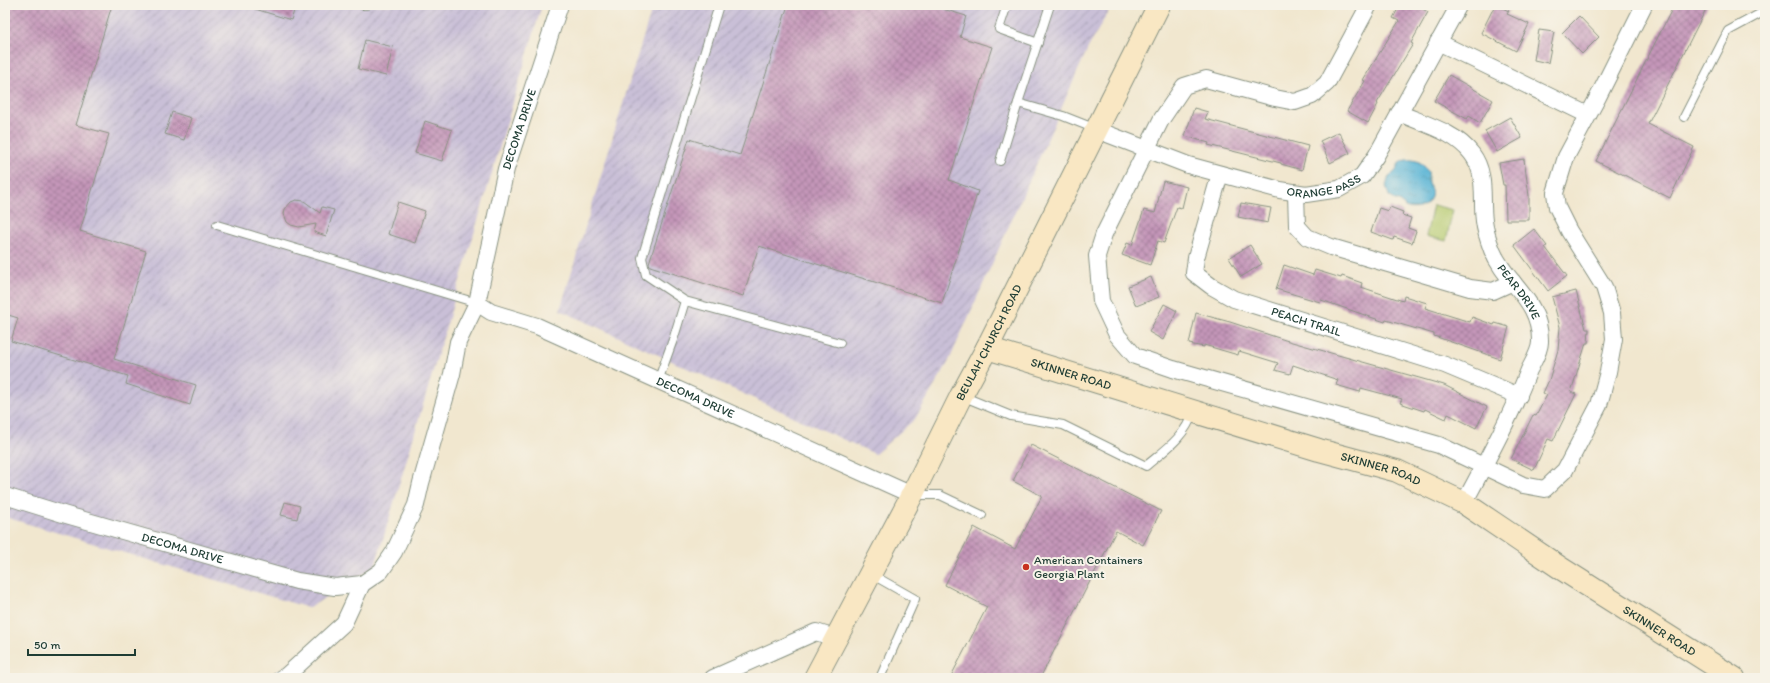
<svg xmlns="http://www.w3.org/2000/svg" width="1770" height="683" font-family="Itim,sans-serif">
  <defs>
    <pattern id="industrial-furrows" width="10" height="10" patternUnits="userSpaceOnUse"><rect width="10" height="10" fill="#c9bfd7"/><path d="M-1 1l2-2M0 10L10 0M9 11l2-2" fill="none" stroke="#a39caf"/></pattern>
    <pattern id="water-ripples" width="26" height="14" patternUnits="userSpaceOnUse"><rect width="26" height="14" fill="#57b3d5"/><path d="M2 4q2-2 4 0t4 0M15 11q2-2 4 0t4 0" fill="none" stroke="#4793ae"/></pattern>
    <pattern id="building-cross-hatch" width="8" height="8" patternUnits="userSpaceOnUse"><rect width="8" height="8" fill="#c596b9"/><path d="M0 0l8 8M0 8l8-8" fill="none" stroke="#9f7c97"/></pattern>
  </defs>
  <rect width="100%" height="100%" fill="#f7f3e8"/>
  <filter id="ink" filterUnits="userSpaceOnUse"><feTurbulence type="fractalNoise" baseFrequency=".025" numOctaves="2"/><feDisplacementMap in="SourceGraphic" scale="8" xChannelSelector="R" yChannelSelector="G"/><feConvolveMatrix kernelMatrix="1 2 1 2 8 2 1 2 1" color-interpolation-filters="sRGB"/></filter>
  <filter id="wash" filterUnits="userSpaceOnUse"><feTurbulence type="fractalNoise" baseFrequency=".012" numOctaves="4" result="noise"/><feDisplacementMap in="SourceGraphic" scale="16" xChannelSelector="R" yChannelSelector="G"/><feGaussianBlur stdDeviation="0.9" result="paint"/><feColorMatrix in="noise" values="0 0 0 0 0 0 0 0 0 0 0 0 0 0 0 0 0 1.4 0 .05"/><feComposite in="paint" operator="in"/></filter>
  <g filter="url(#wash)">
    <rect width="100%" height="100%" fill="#f1e7cf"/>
    <!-- industrial -->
    <g fill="url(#industrial-furrows)">
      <polygon points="5,5 542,5 375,566 309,608 5,517"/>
      <polygon points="653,5 1112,5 1088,48 948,363 915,419 875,454 560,310"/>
    </g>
    <!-- grass -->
    <polygon fill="#b6ca6e" stroke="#6a8451" points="1433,205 1453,210 1446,241 1426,236"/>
    <!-- water -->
    <path fill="url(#water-ripples)" stroke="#3b7884" d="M1406 160C1416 159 1423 162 1428 172 1429 175 1427 179 1428 182 1429 186 1433 191 1431 197 1427 208 1415 211 1405 207L1401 202 1395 200 1389 196 1386 186 1389 176 1395 172 1399 163Z"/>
    <g id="blocks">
      <!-- building -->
      <g fill="url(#building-cross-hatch)">
        <polygon points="5,5 112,5 76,125 109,134 80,231 146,251 114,359 196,385 190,405 126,384 128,376 11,341 18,318 5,314"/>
        <polygon points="253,5 296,5 291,20 252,8"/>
        <polygon points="788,5 930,5 966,16 960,37 992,47 949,180 978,191 942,303 759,246 743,296 650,266 649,263 689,139 740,155"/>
        <polygon points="1400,5 1415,5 1428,12 1411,43 1413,44 1377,103 1378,104 1368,123 1347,111 1365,81 1363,80 1399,21 1393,18"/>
        <polygon points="1495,5 1509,11 1507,14 1529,24 1516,51 1481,33"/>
        <polygon points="1674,5 1708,5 1648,124 1694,147 1670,198 1596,161"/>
        <polygon points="1579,16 1599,37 1582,54 1562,33"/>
        <polygon points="1539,30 1554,32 1548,63 1534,60"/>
        <polygon points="365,40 393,47 386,76 358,69"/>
        <polygon points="1449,75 1493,100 1480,123 1469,116 1467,119 1434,101"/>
        <polygon points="1194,108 1208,112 1205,119 1308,146 1302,170 1281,164 1281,163 1208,145 1209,143 1185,136"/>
        <polygon points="172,112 191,118 184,140 165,134"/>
        <polygon points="1510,117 1522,138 1497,152 1485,131"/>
        <polygon points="425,121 452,130 442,161 415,153"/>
        <polygon points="1339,132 1350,153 1330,163 1320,141"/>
        <polygon points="1524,159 1529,196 1529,220 1506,220 1505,185 1503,185 1499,163"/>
        <polygon points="1163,181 1187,187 1182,208 1177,207 1164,243 1158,241 1150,265 1122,255 1127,243 1132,245 1144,210 1155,213"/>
        <polygon points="296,200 304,201 320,213 322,207 334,210 326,236 314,232 316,224 299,227 291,225 287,222 284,214 285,209 291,202"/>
        <polygon points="398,202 425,211 415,243 388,234"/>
        <polygon points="1241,203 1271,208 1268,223 1238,217"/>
        <polygon points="1390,207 1403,212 1402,215 1411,218 1408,228 1416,231 1412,243 1394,237 1393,240 1371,232 1379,208 1388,211"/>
        <polygon points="1534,229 1547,246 1545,247 1567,276 1548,291 1514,245"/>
        <polygon points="1250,245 1262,264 1241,277 1229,258"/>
        <polygon points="1284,265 1313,275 1315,270 1341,278 1342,276 1362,283 1361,287 1403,301 1404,296 1427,303 1425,308 1470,322 1472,317 1494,325 1495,323 1509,327 1500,359 1434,336 1434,334 1386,320 1385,322 1321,300 1320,302 1276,289"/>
        <polygon points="1151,277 1159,297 1136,306 1128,286"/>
        <polygon points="1576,291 1586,329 1589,329 1588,343 1586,343 1571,392 1576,394 1553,441 1548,439 1534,470 1511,459 1533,415 1536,416 1547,395 1543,393 1549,380 1558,350 1560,327 1552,297"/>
        <polygon points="1164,304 1177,311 1163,340 1149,332"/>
        <polygon points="1196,313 1230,322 1285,340 1444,385 1487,407 1476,428 1448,414 1446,419 1425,409 1424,411 1400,403 1402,399 1361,388 1360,392 1336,385 1338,380 1293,365 1290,374 1275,370 1278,363 1239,351 1238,355 1204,345 1204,347 1189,344"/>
        <polygon points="1031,445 1161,511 1143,545 1116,531 1040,678 950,678 987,607 945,585 974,527 1015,549 1042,496 1013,481"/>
        <polygon points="285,502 300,506 297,519 281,515"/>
      </g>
    </g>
  </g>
  <g filter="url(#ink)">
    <use href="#blocks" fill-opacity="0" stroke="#889282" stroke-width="1"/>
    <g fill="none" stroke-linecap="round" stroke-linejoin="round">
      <defs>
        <g id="lane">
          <polyline points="362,5 367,5"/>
          <polyline points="1007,5 999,29 1038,43"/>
          <polyline points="1018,103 1050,5"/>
          <polyline points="1684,117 1728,31 1765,11"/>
          <polyline points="1000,161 1018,103 1063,116 1096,129"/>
          <polyline points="217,225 477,303"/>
          <polyline points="685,301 840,343"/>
          <polyline points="658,381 674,337 685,301 646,275 642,258 719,5"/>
          <path d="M962 396 1011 416 1063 425 1146 466C1165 450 1185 437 1193 412"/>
          <polyline points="913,495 940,495 982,515"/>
          <polyline points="871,574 915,599 880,678"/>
        </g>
        <g id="street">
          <polyline points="1369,5 1327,83 1312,96 1295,102 1275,98 1206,79 1184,86 1161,120 1104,234 1097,256 1101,301 1117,335 1135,356 1173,369 1439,445 1523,485 1545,489 1565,470 1599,405 1608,372 1614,339 1612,313 1604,287 1569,231 1557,207 1555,193 1566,157 1598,97 1644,5"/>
          <polyline points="1438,42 1588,115"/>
          <path id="s1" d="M1399 113C1424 124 1456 132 1472 154 1487 174 1481 198 1484 221 1485 230 1489 242 1492 250 1506 285 1541 299 1540 342 1540 351 1533 362 1529 370 1511 416 1487 460 1464 503"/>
          <path id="s2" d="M1097 130 1188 165 1280 190 1306 194 1339 189 1362 176 1376 156 1459 5"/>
          <path id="s3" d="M1220 174 1196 258 1194 273 1211 286 1234 299 1445 365 1519 396"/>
          <polyline points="1296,193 1297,226 1307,237 1331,247 1470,288 1493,291 1513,282"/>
          <path id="s4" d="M477 303 506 169 560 5"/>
          <path id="s5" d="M5 496 63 514 297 581 335 587 362 584 381 571 394 552 416 505 421 483 452 374 458 342 477 303 491 312 537 326 912 495"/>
          <polyline points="281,678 286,676 344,623 362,584"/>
          <polyline points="713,678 816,632 835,638"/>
        </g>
        <g id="secondary">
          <path id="s6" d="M987 348 1319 450 1397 471 1464 503 1562 569 1734 678"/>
          <path id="s7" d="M815 678 912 495 961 396 987 348 1159 5"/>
        </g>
      </defs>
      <!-- lane casing -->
      <use href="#lane" stroke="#889282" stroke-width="10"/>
      <!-- street casing -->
      <use href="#street" stroke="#889282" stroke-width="18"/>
      <!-- secondary casing -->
      <use href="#secondary" stroke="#889282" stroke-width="24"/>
      <!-- lane -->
      <use href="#lane" stroke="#fff" stroke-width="8"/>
      <!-- street -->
      <use href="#street" stroke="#fff" stroke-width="16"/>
      <!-- secondary -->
      <use href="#secondary" stroke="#f9e7c3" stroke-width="22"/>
    </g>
  </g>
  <!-- markers -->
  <circle fill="#c8321e" stroke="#f7f3e8" stroke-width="1.5" cx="1026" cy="567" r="4"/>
  <g text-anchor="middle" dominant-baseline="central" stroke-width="4" stroke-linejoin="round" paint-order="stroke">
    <!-- street labels -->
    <g font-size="12" fill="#1f3d34" stroke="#f7f3e8">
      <text stroke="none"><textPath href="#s4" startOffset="179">DECOMA DRIVE</textPath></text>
      <text stroke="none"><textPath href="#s2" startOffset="238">ORANGE PASS</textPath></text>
      <text stroke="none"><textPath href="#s1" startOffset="234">PEAR DRIVE</textPath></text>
      <text stroke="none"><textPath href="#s3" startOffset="226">PEACH TRAIL</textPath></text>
      <text stroke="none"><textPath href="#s7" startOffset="378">BEULAH CHURCH ROAD</textPath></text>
      <text stroke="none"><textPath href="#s6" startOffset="88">SKINNER ROAD</textPath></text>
      <text stroke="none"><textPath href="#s5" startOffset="918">DECOMA DRIVE</textPath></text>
      <text stroke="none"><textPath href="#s6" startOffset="412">SKINNER ROAD</textPath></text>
      <text stroke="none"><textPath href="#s5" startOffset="185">DECOMA DRIVE</textPath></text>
      <text stroke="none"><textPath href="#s6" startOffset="736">SKINNER ROAD</textPath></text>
    </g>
    <!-- poi labels -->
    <g font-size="12" fill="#1f3d34" stroke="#f7f3e8" text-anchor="start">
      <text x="1034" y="560">American Containers<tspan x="1034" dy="14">Georgia Plant</tspan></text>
    </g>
  </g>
  <!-- margin -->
  <rect width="1770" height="683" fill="none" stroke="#f7f3e8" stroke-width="20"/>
  <!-- scale -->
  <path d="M28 649v6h107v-6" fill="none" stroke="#1f3d34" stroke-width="2"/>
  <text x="34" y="649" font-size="12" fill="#1f3d34" stroke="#f7f3e8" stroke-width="3" paint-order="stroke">50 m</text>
</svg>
